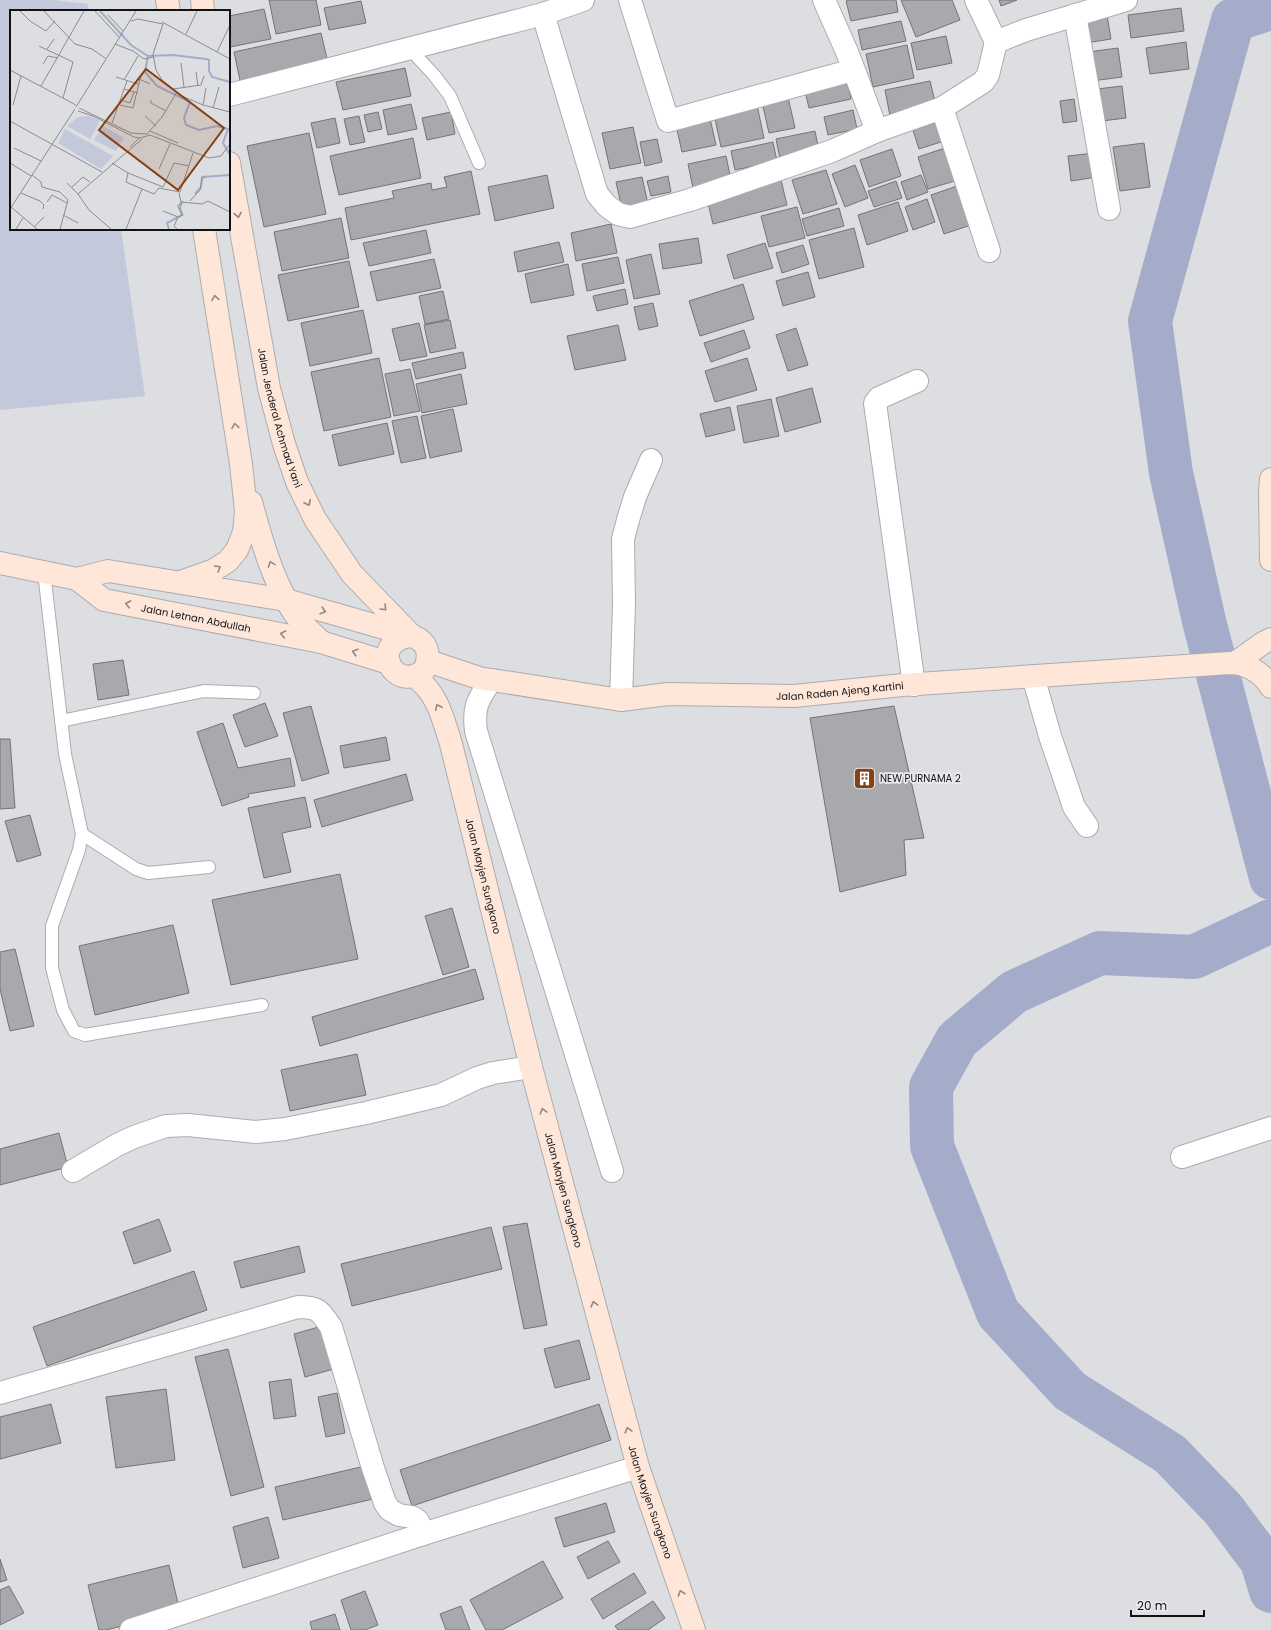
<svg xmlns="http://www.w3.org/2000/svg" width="1271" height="1630" font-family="Poppins,sans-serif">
  <rect width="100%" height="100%" fill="#dddee2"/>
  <!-- green -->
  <polygon fill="#c3c8db" points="0,0 53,0 88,4 89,11 11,11 11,229 121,229 145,396 0,410"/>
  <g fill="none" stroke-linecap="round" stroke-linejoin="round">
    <!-- river -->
    <g stroke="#a5acc9" stroke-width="44">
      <polyline points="1271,8 1233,20 1150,321 1171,473 1204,621 1271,878"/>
      <polyline points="1271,921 1194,957 1100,953 1014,992 957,1040 931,1087 932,1146 998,1313 1070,1391 1170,1454 1223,1509 1262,1561 1271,1591"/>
    </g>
  </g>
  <!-- building -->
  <g fill="#a8a9ad" stroke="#737478">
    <polygon points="269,0 316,0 321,25 276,34"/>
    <polygon points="850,0 896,0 898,12 851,21 846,1"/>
    <polygon points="901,0 952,0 960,20 916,37"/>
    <polygon points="999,0 1017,0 1001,6"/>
    <polygon points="361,1 366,23 329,30 324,8"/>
    <polygon points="1181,8 1184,31 1131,38 1128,15"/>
    <polygon points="264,9 271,39 230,47 229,16"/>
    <polygon points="1107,15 1111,39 1086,43 1083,18"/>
    <polygon points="901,21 906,41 862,50 858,30"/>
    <polygon points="321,33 329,67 241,85 234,52"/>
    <polygon points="946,36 952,63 917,70 911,43"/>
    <polygon points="1186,42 1189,69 1150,74 1146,48"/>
    <polygon points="907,45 914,78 873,87 866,54"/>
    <polygon points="1118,48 1122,77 1092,81 1088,52"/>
    <polygon points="405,68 411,96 343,110 336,82"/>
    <polygon points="847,78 851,99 809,108 804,87"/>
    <polygon points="930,81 936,106 890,116 885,90"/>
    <polygon points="1122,86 1126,118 1102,121 1097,89"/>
    <polygon points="788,97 795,128 769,133 762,102"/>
    <polygon points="1074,99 1077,121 1063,123 1060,101"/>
    <polygon points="411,104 417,129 388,135 383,110"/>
    <polygon points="757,105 764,138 721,147 714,114"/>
    <polygon points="853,110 857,129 828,135 824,117"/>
    <polygon points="378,112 382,129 368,132 364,115"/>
    <polygon points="451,112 455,134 427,140 422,118"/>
    <polygon points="709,114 716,145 682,152 675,121"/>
    <polygon points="939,115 947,140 919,149 911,124"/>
    <polygon points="359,116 365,142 350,145 344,119"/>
    <polygon points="335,118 340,143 317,148 311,123"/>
    <polygon points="633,127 641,163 610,169 602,133"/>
    <polygon points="815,131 819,151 780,159 776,139"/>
    <polygon points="309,133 326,214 264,227 247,146"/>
    <polygon points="413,138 421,178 339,195 330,156"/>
    <polygon points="657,139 662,162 645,166 640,142"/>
    <polygon points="773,142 777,161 735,170 731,151"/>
    <polygon points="1144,143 1150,187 1120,191 1113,147"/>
    <polygon points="948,147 958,180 928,189 918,157"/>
    <polygon points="892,149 901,176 869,187 860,160"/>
    <polygon points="1094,153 1097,177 1071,181 1068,156"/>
    <polygon points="726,156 731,180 693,188 688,164"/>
    <polygon points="855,165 868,198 845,207 832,174"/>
    <polygon points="826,170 837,204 803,214 792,180"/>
    <polygon points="471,171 480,214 351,240 345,208 394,198 392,191 431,183 432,190 447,187 444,177"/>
    <polygon points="547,175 554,208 495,221 488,187"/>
    <polygon points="921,175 928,192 907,200 901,182"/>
    <polygon points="668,176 671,192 651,196 647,181"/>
    <polygon points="642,177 648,204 622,209 616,182"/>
    <polygon points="781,180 787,205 713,224 707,199"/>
    <polygon points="896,181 902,198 874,207 868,191"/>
    <polygon points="960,185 974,224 944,234 931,195"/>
    <polygon points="927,199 935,222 913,230 905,207"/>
    <polygon points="898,202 908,231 867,245 858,215"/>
    <polygon points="797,207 805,238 769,247 761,216"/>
    <polygon points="839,208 844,226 807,236 802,219"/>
    <polygon points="341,218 349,258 282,271 274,232"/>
    <polygon points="611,224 617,253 576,261 571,233"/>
    <polygon points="854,228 864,267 819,279 809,240"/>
    <polygon points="426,230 431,253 369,266 363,243"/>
    <polygon points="698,238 702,263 663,269 659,244"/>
    <polygon points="559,242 564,262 518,272 514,252"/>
    <polygon points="765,243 773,268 734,279 727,255"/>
    <polygon points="803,245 809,264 782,273 776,253"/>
    <polygon points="651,254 660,294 634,299 626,260"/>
    <polygon points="618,257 624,283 587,291 582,264"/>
    <polygon points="434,259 441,288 377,301 370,272"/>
    <polygon points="349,261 359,307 288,321 278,275"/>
    <polygon points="568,264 574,295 531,303 525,274"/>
    <polygon points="808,272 815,297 783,306 776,281"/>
    <polygon points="743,284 754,319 700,336 689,301"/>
    <polygon points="625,289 628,304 597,311 593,296"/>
    <polygon points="443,291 449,319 425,324 419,296"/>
    <polygon points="653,303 658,326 639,330 634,307"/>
    <polygon points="363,310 372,353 310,366 301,323"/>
    <polygon points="450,320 456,348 430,353 424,325"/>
    <polygon points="419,323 427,356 400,361 392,329"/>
    <polygon points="618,325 626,360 575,370 567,336"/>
    <polygon points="796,328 808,365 788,371 776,335"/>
    <polygon points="744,330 750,348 711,362 704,343"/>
    <polygon points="463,352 466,368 416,379 412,363"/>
    <polygon points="379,358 391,417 324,431 311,372"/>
    <polygon points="747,358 757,390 715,402 705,371"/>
    <polygon points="410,369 420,411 394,416 385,374"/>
    <polygon points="461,374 467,404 422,413 416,384"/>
    <polygon points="812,388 821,422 785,432 776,398"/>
    <polygon points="771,399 779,436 744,443 737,406"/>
    <polygon points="730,407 735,430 706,437 700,414"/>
    <polygon points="453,409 462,451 430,458 421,416"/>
    <polygon points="417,416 426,458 401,463 392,421"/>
    <polygon points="387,423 394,454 339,466 332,435"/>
    <polygon points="123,660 129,695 98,700 93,664"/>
    <polygon points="265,703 278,736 245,747 233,715"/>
    <polygon points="311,706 329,773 302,781 283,713"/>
    <polygon points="894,706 924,838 904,840 906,875 840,892 810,718"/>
    <polygon points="223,723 238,768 290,758 295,786 248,794 249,797 222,806 197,732"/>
    <polygon points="386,737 390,760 344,768 340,746"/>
    <polygon points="0,739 10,739 15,808 0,809"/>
    <polygon points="406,774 413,800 322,827 314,800"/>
    <polygon points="305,797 311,827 282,833 291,872 264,878 248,808"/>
    <polygon points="30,815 41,855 17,862 5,821"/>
    <polygon points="340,874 358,959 231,985 212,900"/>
    <polygon points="452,908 469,967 443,975 425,916"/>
    <polygon points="173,925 189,993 95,1015 79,946"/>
    <polygon points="15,949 34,1026 10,1031 0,989 0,952"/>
    <polygon points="475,969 484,999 320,1046 312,1017"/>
    <polygon points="357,1054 366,1095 290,1111 281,1070"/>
    <polygon points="59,1133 68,1167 0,1185 0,1149"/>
    <polygon points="159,1219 171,1251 134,1264 123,1232"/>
    <polygon points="527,1223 547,1325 524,1329 503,1227"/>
    <polygon points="491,1227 502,1269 352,1306 341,1264"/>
    <polygon points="299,1246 305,1272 241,1288 234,1262"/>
    <polygon points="194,1271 207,1310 47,1366 33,1327"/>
    <polygon points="322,1326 334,1369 305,1377 294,1334"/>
    <polygon points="579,1340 590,1379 555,1388 544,1349"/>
    <polygon points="228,1349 264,1487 231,1496 195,1357"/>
    <polygon points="291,1379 296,1416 274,1419 269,1382"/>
    <polygon points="166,1389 175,1460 116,1468 106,1397"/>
    <polygon points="337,1393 345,1433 326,1437 318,1397"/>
    <polygon points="51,1404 61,1443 0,1459 0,1417"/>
    <polygon points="599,1404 611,1440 412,1506 400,1470"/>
    <polygon points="365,1466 373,1499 283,1520 275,1487"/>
    <polygon points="606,1503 615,1532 564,1547 555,1518"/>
    <polygon points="268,1517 279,1558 243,1568 233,1527"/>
    <polygon points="608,1541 620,1562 588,1579 577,1557"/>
    <polygon points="0,1559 7,1580 0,1582"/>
    <polygon points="543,1561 563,1598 502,1630 486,1630 470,1600"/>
    <polygon points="169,1565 180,1612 106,1630 99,1630 88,1585"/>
    <polygon points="634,1573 646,1593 603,1619 591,1599"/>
    <polygon points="9,1586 24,1613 0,1625 0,1590"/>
    <polygon points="365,1591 378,1625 365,1630 351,1630 341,1600"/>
    <polygon points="653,1601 665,1618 648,1630 618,1630 615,1626"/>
    <polygon points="461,1606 470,1630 446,1630 440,1614"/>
    <polygon points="335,1614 340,1630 312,1630 310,1622"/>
  </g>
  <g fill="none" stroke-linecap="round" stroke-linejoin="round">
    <defs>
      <g id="lane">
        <polyline points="409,48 434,75 450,96 479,163"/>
        <polyline points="44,572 65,754 82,834 79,850 52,926 52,968 63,1010 74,1031 85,1035 262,1005"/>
        <polyline points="61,721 204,691 254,693"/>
        <polyline points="82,834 136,869 148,873 209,867"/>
      </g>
      <g id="street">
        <polyline points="630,0 668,121 853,70"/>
        <polyline points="824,0 847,52 877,131"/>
        <polyline points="976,0 996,42"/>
        <polyline points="543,14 597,194 607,206 618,214 630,217 690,200 832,151 877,131 942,108 983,82 988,75 996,42 1026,30 1126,0"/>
        <polyline points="1075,15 1109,209"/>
        <polyline points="229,95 543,14 583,0"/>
        <polyline points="942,108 989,251"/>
        <polyline points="1033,676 1050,736 1074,807 1087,826"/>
        <path d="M491 680C478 700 473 706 476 731L612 1171"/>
        <polyline points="914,685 875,403 879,398 917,381"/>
        <polyline points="621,700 624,604 623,539 628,520 635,497 651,460"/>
        <polyline points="1182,1157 1271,1128"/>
        <polyline points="73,1171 117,1145 134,1137 166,1126 188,1125 256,1132 285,1129 366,1113 441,1095 477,1078 493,1073 531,1067"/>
        <path d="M0 1393 298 1307C319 1307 320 1311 331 1327L373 1468 385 1503 390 1510 399 1515 412 1517 418 1521 423 1534"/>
        <polyline points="131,1630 423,1534 638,1467"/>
      </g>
      <g id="secondary">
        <polyline points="167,0 169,11"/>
        <polyline points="202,0 203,11"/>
        <path id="s1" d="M229 163 269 388 284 444 297 482 315 519 352 574 412 636"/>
        <polyline points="1271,479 1270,493 1271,560"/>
        <path d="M251 502C261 539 276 593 301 622 307 629 315 635 321 642"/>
        <path d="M0 563 77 579 108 571 286 600 412 636C427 641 431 653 425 668 424 672 419 674 416 675 388 686 372 639 412 636"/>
        <path id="s2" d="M77 579 104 600 321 642 389 663"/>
        <polyline points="183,581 214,570 228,561 237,550 244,532 246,511 241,464 204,229"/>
        <path id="s3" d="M428 661 479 678 621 700 668 694 794 696 903 685 1230 663C1246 663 1263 673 1271 687"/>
        <polyline points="1235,663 1263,643 1271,639"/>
        <path id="s4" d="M414 676C437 692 443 718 451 744L531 1067 638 1467 694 1630"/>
      </g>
    </defs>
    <!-- lane casing -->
    <use href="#lane" stroke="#abacb0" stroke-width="14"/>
    <!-- street casing -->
    <use href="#street" stroke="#abacb0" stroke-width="24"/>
    <!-- secondary casing -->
    <use href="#secondary" stroke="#abacb0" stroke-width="24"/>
    <!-- lane -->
    <use href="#lane" stroke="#fff" stroke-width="12"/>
    <!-- street -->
    <use href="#street" stroke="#fff" stroke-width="22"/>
    <!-- secondary -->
    <use href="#secondary" stroke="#fee6d9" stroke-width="22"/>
  </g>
  <!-- one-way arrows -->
  <defs><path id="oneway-chevron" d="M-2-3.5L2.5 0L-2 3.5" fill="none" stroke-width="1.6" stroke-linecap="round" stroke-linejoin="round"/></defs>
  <g stroke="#948780">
    <use href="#oneway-chevron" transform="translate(238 215) rotate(80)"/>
    <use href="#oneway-chevron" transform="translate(215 298) rotate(-99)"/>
    <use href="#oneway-chevron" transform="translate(235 426) rotate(-99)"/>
    <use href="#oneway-chevron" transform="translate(308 503) rotate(64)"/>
    <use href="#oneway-chevron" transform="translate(271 564) rotate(-110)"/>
    <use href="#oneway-chevron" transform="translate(218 568) rotate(-31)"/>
    <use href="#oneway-chevron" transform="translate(128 604) rotate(-169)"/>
    <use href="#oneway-chevron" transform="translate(384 608) rotate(46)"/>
    <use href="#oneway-chevron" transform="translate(323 611) rotate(17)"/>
    <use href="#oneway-chevron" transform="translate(283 634) rotate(-169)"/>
    <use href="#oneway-chevron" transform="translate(355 652) rotate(-163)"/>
    <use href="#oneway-chevron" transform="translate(438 707) rotate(-115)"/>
    <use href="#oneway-chevron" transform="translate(543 1111) rotate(-105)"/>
    <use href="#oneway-chevron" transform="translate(594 1304) rotate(-105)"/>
    <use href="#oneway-chevron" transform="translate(628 1430) rotate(-105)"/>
    <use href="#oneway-chevron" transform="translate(681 1593) rotate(-109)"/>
  </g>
  <!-- icons -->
  <defs>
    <symbol id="building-square" viewBox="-11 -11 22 22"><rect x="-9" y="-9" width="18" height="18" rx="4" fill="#844113" stroke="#eaebf0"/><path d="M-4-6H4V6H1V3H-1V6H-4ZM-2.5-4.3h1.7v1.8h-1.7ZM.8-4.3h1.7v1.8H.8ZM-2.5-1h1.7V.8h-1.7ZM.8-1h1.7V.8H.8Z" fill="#fff"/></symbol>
  </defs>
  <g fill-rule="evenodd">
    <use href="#building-square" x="852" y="766" width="25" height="25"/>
  </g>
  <g text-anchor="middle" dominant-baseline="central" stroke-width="3.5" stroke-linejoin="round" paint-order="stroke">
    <!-- street labels -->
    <g font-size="10" fill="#121214" stroke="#eaebf0">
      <text stroke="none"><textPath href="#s1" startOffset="260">Jalan Jenderal Achmad Yani</textPath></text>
      <text stroke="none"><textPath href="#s2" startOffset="128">Jalan Letnan Abdullah</textPath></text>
      <text stroke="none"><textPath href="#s3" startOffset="417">Jalan Raden Ajeng Kartini</textPath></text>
      <text stroke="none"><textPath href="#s4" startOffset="215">Jalan Mayjen Sungkono</textPath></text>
      <text stroke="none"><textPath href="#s4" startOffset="539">Jalan Mayjen Sungkono</textPath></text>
      <text stroke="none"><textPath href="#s4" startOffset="863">Jalan Mayjen Sungkono</textPath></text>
    </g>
    <!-- poi labels -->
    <g font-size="10" fill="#121214" stroke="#eaebf0" text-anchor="start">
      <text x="880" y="778">NEW PURNAMA 2</text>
    </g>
  </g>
  <!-- overview -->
  <g transform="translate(10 10)">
    <rect width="220" height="220" fill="#dddee2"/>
    <path d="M80 106 90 111 80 129 57 116 68 107ZM93 116 114 128 106 141 84 130ZM55 119 103 146 91 159 48 133Z" fill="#c3c8db"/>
    <path fill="none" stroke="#a5acc9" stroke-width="2" d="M90 1 121 35 138 46 163 45 196 49 199 50V61L202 67 220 72M138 46 135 62 147 76 180 92 174 108 176 115 189 120 207 116 218 119 213 133 220 145M185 184 191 177 192 167 220 165M159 219 157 213 172 205 168 196 173 191"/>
    <path fill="none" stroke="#8c8c90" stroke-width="1" d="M10 1 20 11 36 21 45 11M34 1 65 34 82 39 95 48M85 1 109 27M98 5 113 21M121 11 128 9 153 14M152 12 220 49M153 14 143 44 146 60 152 70 172 86 193 95 220 102M176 24 187 1M105 34 123 41 134 49 144 47M29 36 63 52 53 88M37 39 44 29M207 42 220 15M171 53 174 77M33 54 38 46 48 48M0 60 66 95M186 62 188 76M106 67 128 74M129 69 140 74M114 70 128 46M31 76 74 1M114 79 128 83M163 79 191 75 194 66M111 90 120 93 124 82M141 90V93L156 101M3 95 11 66M110 95 123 98 131 65M193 95 196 78M66 97 126 1M69 98 121 123 137 124 152 107 167 82M203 98 209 77M68 101 83 106 124 127 130 128 140 125 199 148 211 146 220 134M135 106 146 116M0 111 92 162M102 113 117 71M140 121 168 133M120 137 129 128M4 138 31 151M0 153 21 166M102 153 118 163 116 172 132 179M149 159 160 134M118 163 153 177 164 153 179 156M22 165 31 172 32 177 50 182 58 190 50 219M57 173 68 184M62 177 73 167 80 172M11 183 30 191 34 195 33 199M169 183 171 192 192 194 198 191 220 202M180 191 190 180 192 169 195 167M37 192 42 185 57 193M1 197 27 219M0 199 65 99M153 201 168 207M53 205 68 213M24 217 34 207M6 219 13 208M101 219 79 200 68 184 132 129M116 219 132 179 144 184 149 178 170 182 183 143M167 219 164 216 168 207 173 205 170 198 172 193"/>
    <path fill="#844113" fill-opacity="0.15" stroke="#844113" stroke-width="2" d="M136 59 214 118 168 180 89 120Z"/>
    <rect width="220" height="220" fill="none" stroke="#121214" stroke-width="2"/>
  </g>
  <!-- scale -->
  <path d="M1131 1610v6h73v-6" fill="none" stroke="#121214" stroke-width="2"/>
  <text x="1137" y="1610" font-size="12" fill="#121214" stroke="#eaebf0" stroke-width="3" paint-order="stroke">20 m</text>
</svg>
